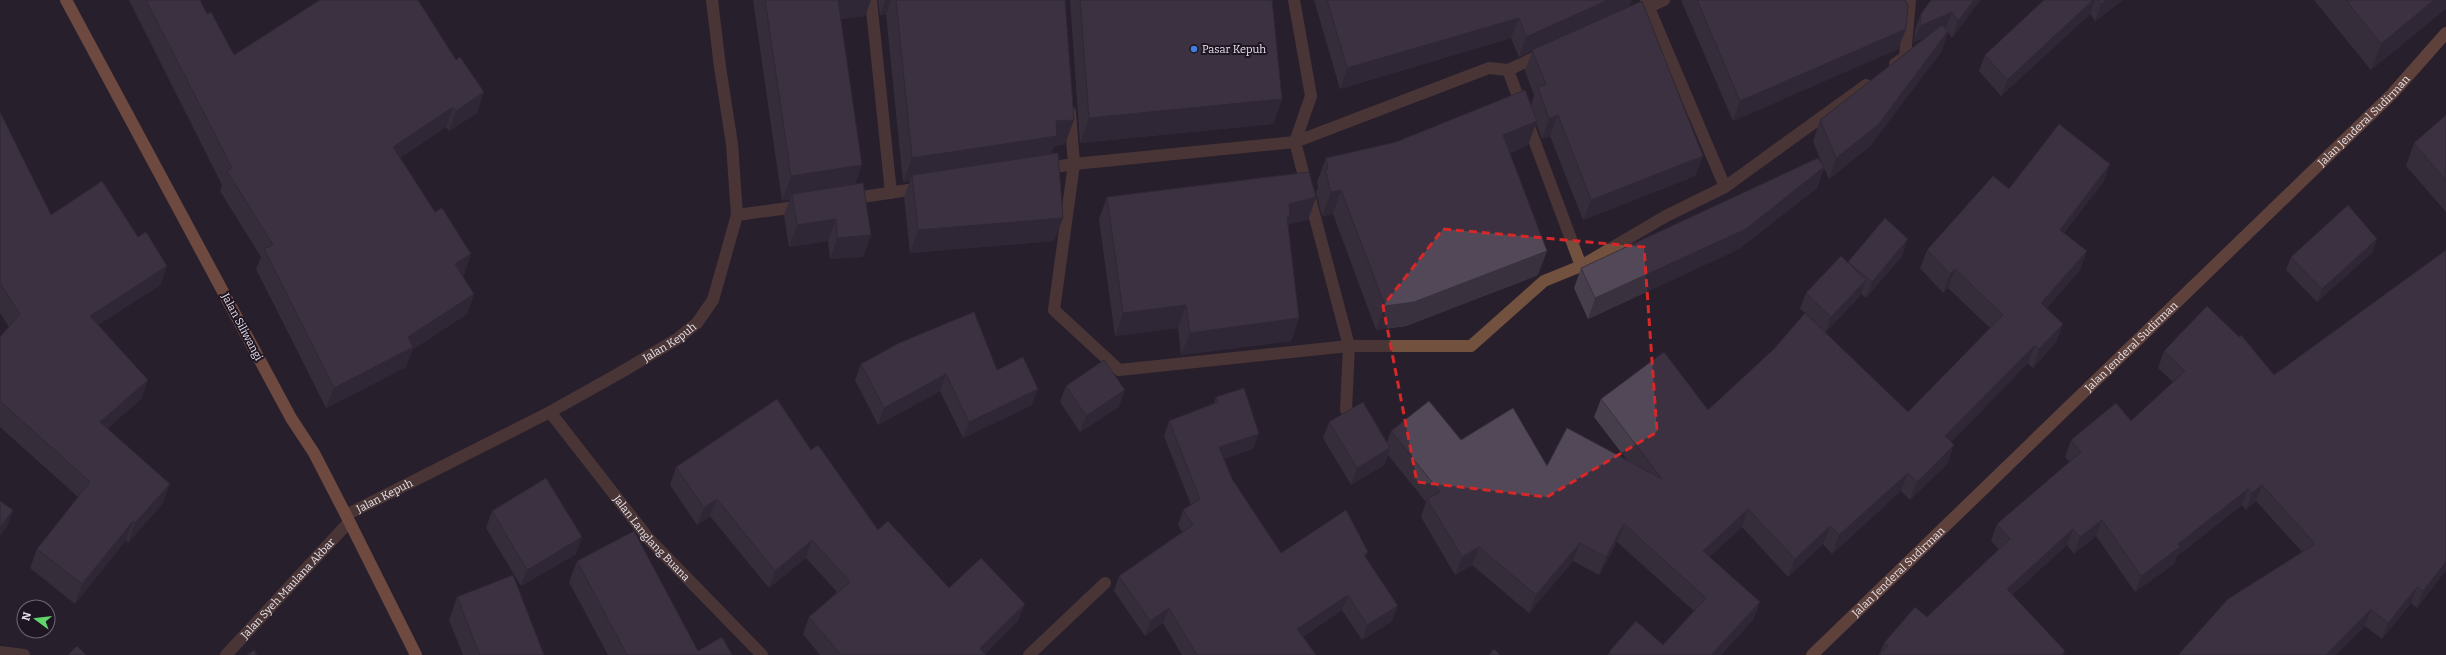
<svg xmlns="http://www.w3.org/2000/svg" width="2446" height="655" font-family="Bitter,serif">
  <rect width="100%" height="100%" fill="#281f2d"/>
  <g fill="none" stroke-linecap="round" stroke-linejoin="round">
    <!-- lane -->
    <g stroke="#72513e" stroke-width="12">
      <polyline points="871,0 891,193"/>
      <polyline points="1294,0 1311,96 1295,142 1349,346 1346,410"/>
      <polyline points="1646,1 1725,187"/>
      <polyline points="1631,15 1664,0"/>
      <polyline points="1895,64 1905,57 1910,0"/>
      <polyline points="1508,70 1581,266"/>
      <polyline points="1070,112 1074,164 1054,310 1119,370 1349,346 1471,346 1544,281 1581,266 1666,216 1725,187 1866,85"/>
      <polyline points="1042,169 1074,164 1295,142 1489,68 1508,70 1543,54"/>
      <polyline points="849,199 922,188"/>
      <polyline points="737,215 803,206"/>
    </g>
    <!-- street -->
    <g stroke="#72513e" stroke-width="12">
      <path id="s1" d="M550 412 649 539 762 655"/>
      <path id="s2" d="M346 515 550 412 618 374 677 339 697 323 713 300 737 215 732 144 720 67 712 0"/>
      <polyline points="0,652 24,655"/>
      <path id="s3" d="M226 655 349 522"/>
      <polyline points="1029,655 1105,583"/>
    </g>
    <!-- secondary -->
    <path stroke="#9e6a4b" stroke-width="12" id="s4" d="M1812 655 2392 94 2446 33"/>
    <!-- primary -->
    <polyline stroke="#c07c55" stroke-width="12" points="66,0 291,418 314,453 346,515 416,655"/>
  </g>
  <!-- wall -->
  <g fill="#473e4c">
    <polygon points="129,0 200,0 207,14 234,55 320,0 477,113 449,131 446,127 400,158 464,275 462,275 474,294 467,314 412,350 406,367 326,408 256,269 261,257 220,191 222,185"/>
    <polygon points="753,0 871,0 865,16 841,19 855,184 871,235 863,257 830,259 828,241 789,247 784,215 790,199 782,201"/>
    <polygon points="878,0 1065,0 1065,144 1054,146 1051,154 1063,218 1054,241 910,253 904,197 910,181 903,182 886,14 880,15"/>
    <polygon points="1070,0 1272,0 1282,99 1273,124 1080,143"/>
    <polygon points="1314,0 1632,0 1629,6 1703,156 1695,176 1583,220 1550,136 1542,139 1536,123 1528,145 1510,153 1538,275 1406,326 1376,330 1333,214 1322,216 1316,193 1318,187 1317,182 1326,158 1396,142 1531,106 1534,95 1525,71 1532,51 1519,57 1511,38 1340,89"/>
    <polygon points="1681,0 1905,0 1906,29 1898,49 1733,121"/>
    <polygon points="1980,0 1952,38 1948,32 1941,52 1870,146 1829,179 1824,168 1817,188 1739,249 1588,319 1574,288 1581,268 1823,166 1813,141 1820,120 1926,37 1914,42 1915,30 1921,14"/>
    <polygon points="2044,0 2123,0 2095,21 2090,14 2001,96 1979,71 1985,55"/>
    <polygon points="2314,0 2446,0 2371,70"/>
    <polygon points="0,112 51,215 138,237 167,266 160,285 98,325 148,380 141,399 108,428 163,503 128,543 126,540 75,604 30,568 37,549 78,497 0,427 0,337 9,327 0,313"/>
    <polygon points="2446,115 2446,212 2406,166 2414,143"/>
    <polygon points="2110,164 2103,182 2064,233 2087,251 2080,270 2046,308 2063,324 2056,342 2033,368 2028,363 1951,442 1954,445 1947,464 1910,500 1901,491 1832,554 1823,544 1788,577 1742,527 1709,557 1760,602 1753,620 1721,655 1608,655 1609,652 1663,645 1694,611 1617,542 1599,575 1573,561 1529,613 1472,565 1455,575 1421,517 1426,502 1388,455 1384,465 1351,485 1323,438 1329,422 1387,442 1391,431 1461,440 1547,466 1627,460 1594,417 1601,399 1708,410 1774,349 1805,313 1800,309 1806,293 1848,263 1848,262 1902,256 1866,298 1861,294 1860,296 1825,333 1908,412 1990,328 1948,288 1943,293 1920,268 1927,250 2009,189"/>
    <polygon points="1107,197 1316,197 1308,220 1288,224 1299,318 1291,341 1181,355 1178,328 1115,336 1099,219"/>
    <polygon points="2373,252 2317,302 2286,270 2291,257"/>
    <polygon points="2164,351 2274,375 2446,570 2417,608 2411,603 2382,639 2365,626 2302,552 2256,501 2246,510 2242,505 2177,556 2174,564 2135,592 2096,536 2074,554 2067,545 2012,595 2065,651 2063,655 1879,655 1884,643 1927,617 1999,549 1991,541 1997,524 2070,462 2065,457 2071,440 2131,421 2173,382 2158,368"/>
    <polygon points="861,364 997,370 1032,405 963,438 940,391 878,425 855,380"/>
    <polygon points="1066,386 1119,407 1080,432 1060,402"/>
    <polygon points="1216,397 1253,449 1224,458 1232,479 1281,553 1366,558 1392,621 1362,640 1342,610 1303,637 1316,655 1182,655 1163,623 1145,636 1114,591 1119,576 1182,532 1178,525 1183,510 1191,505 1164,436 1169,421 1214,403"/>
    <polygon points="811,450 878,530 949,588 1018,621 985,654 986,655 820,655 803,634 809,617 837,592 806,558 769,588 710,516 697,525 670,485 676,467"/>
    <polygon points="492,511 576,554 521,586 486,528"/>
    <polygon points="577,561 698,651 732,655 608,655 569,582"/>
    <polygon points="457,597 544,655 463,655 449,620"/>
  </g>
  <!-- shaded-wall -->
  <g fill="#39323e">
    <polygon points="836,0 871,0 865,16 828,20"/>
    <polygon points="885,0 891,0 886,14 880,15"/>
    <polygon points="1608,0 1632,0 1629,8 1532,50 1532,51 1519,57 1526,37"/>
    <polygon points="1974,0 1980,0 1952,38 1958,21"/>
    <polygon points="2093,0 2095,0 2090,14 2001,96 2007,80"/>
    <polygon points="2107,0 2123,0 2095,21 2101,4"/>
    <polygon points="2434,0 2446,0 2446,9 2371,70 2381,44"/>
    <polygon points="1952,12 1946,28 1914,42 1920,26"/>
    <polygon points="1519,18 1511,38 1340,89 1347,68"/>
    <polygon points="1906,29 1898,49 1733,121 1740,101"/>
    <polygon points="1948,31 1941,52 1870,146 1829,179 1836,158"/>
    <polygon points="484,92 477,113 449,131 456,111"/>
    <polygon points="1282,99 1273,124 1080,143 1089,118"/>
    <polygon points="453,107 446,127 386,167 393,147"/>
    <polygon points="1558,115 1550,136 1542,139 1549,119"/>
    <polygon points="1074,120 1065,144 1054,146 1048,160 912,175 910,181 903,182 912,158 1056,121"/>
    <polygon points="1537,121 1528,145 1494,159 1503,135"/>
    <polygon points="1703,156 1695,176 1583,220 1591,200"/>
    <polygon points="2110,164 2103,182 2053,248 2060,230"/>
    <polygon points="862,165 853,190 792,194 790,199 782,201 791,176"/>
    <polygon points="1824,167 1817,188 1739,249 1588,319 1595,298"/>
    <polygon points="1341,190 1333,214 1322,216 1331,192"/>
    <polygon points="1316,197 1308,220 1288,224 1282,239 1289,204"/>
    <polygon points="1063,218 1054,241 910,253 918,230"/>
    <polygon points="836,219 828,241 789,247 797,225"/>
    <polygon points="871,235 863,257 830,259 837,238"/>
    <polygon points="1908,239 1902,256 1866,298 1872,282"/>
    <polygon points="2377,239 2373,252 2317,302 2322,289"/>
    <polygon points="1547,251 1538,275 1406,326 1376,330 1385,306"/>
    <polygon points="2087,251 2080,270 2035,322 2041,303"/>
    <polygon points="471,254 464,275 448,285 455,264"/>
    <polygon points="167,266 160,285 83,335 90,316"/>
    <polygon points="1955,269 1948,288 1943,293 1950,274"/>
    <polygon points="1866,280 1860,296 1825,333 1831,317"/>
    <polygon points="474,294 467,314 412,350 406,367 326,408 334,388 408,337"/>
    <polygon points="1186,305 1178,328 1115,336 1123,313"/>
    <polygon points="1299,318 1291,341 1181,355 1190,333"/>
    <polygon points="2063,324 2056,342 2033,368 2039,349"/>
    <polygon points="2035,345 2028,363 1938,455 1945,436"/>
    <polygon points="946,374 940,391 878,425 884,408"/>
    <polygon points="148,380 141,399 93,441 100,422"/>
    <polygon points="1038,389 1032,405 963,438 969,422"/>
    <polygon points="1125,390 1119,407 1080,432 1086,416"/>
    <polygon points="1259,434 1253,449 1214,462 1219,447"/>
    <polygon points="1954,445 1947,464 1910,500 1917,482"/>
    <polygon points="1390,448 1384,465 1351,485 1357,468"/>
    <polygon points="1908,473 1901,491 1832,554 1839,535"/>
    <polygon points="170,484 163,503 128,543 135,523"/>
    <polygon points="2262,485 2256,501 2246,510 2252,493"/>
    <polygon points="2248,489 2242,505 2177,556 2174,564 2135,592 2141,576 2178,544"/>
    <polygon points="717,499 710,516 697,525 704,508"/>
    <polygon points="1748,509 1742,527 1696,569 1703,551"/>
    <polygon points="13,510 7,527 0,536 0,528"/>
    <polygon points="2102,520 2096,536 2074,554 2080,537"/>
    <polygon points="133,521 126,540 75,604 82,584"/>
    <polygon points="1624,524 1617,542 1599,575 1606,557"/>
    <polygon points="1830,526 1823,544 1788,577 1795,559"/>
    <polygon points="2073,529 2067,545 2001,605 2007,589"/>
    <polygon points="582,537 576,554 521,586 527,570"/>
    <polygon points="812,540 806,558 769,588 775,571"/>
    <polygon points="1580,543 1573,561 1529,613 1536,595"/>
    <polygon points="1479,547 1472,565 1455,575 1462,557"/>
    <polygon points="1368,552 1363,567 1364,555"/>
    <polygon points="2446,562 2446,570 2417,608 2423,591"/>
    <polygon points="2417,587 2411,603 2382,639 2388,623"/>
    <polygon points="1348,595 1342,610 1292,644 1297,629"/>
    <polygon points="1760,602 1753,620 1721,655 1711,655"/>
    <polygon points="1025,604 1018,621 984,655 980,648"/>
    <polygon points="1398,606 1392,621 1362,640 1367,625"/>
    <polygon points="1169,608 1163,623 1145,636 1150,621"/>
    <polygon points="2371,609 2365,626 2336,655 2326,655"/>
  </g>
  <!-- building -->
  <g fill="#524858" stroke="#39323e">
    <polygon points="146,0 200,0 207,14 211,12 234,55 320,0 418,0 456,60 460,57 484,92 456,111 453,107 393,147 435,212 442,208 471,254 455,264 474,294 408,337 413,347 334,388 264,249 273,245 227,171 232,168"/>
    <polygon points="765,0 838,0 862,165 791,176"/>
    <polygon points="896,0 1065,0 1074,120 1056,121 1057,136 912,158"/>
    <polygon points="1080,0 1272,0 1282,99 1089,118"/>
    <polygon points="1327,0 1608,0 1526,37 1519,18 1347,68"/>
    <polygon points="1697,0 1905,0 1908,6 1906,29 1740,101"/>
    <polygon points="1931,0 1974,0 1958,21 1952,12 1920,26 1921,14"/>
    <polygon points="2044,0 2093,0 2007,80 1985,55"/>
    <polygon points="2098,0 2107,0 2101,4"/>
    <polygon points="2346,0 2434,0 2381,44"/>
    <polygon points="1642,1 1703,156 1591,200 1558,115 1549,119 1538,87 1546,84 1532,50"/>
    <polygon points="1942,25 1948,31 1878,125 1836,158 1820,120"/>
    <polygon points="1525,90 1537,121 1503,135 1547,251 1414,302 1385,306 1341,190 1331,192 1325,169 1328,169 1326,158 1396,142"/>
    <polygon points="0,112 51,215 102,181 138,237 146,232 167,266 90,316 148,380 100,422 170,484 135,523 133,521 82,584 37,549 90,482 0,401 0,337 20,314 0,283"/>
    <polygon points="2446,115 2446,181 2414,143"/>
    <polygon points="2059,124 2110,164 2060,230 2087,251 2041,303 2063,324 2039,349 2035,345 1945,436 1954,445 1917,482 1908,473 1839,535 1830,526 1795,559 1748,509 1703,551 1760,602 1711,655 1612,655 1609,652 1636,621 1663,645 1706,598 1624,524 1606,557 1580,543 1536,595 1479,547 1462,557 1427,499 1440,492 1391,431 1429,401 1461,440 1513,408 1547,466 1567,428 1662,479 1601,399 1664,352 1708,410 1774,349 1805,313 1908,412 2003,315 1955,269 1950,274 1927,250 1993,176 2009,189"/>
    <polygon points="1058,153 1063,218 918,230 912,175"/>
    <polygon points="1818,158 1824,167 1746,229 1595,298 1581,268"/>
    <polygon points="1309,172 1316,197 1289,204 1290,217 1287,217 1299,318 1190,333 1186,305 1123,313 1107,197"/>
    <polygon points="863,183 871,235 837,238 836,219 797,225 792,194"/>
    <polygon points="2348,205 2377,239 2322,289 2291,257"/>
    <polygon points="1885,218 1908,239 1872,282 1848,262"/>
    <polygon points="2446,250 2446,562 2423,591 2417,587 2388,623 2371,609 2326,655 2327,655 2178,655 2228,599 2315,544 2262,485 2252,493 2248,489 2178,544 2180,547 2141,576 2102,520 2080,537 2073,529 2007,589 2065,651 2060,655 1881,655 1880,654 1888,646 1884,643 1915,607 1927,617 2010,539 1997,524 2081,452 2071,440 2116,403 2131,421 2185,371 2164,351 2207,306 2239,337 2241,335 2274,375"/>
    <polygon points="1841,256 1866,280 1831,317 1806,293"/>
    <polygon points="974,312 997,370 1023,357 1038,389 969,422 946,374 884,408 861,364 899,343"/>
    <polygon points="1104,360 1125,390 1086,416 1066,386"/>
    <polygon points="1244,388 1259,434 1219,447 1232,479 1281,553 1346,510 1368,552 1364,555 1398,606 1367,625 1348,595 1297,629 1316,655 1197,655 1169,608 1150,621 1119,576 1193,525 1183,510 1200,499 1169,421 1218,402 1216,397"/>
    <polygon points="777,399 811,450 818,445 878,530 888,521 949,588 981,558 1025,604 980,648 986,655 841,655 809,617 850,582 812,540 775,571 717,499 704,508 676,467"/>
    <polygon points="1363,402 1390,448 1357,468 1329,422"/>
    <polygon points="546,478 582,537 527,570 492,511"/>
    <polygon points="0,501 13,510 0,528"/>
    <polygon points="634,531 698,651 722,637 732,655 627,655 577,561"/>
    <polygon points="513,575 544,655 480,655 457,597"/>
    <polygon points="77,646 86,655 68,655"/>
    <polygon points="1494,649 1500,655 1489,655"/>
    <polygon points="254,650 257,655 247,655"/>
  </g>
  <!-- marked area -->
  <path d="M0 0H2446V655H0ZM1443 229 1644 247 1657 432 1547 497 1417 482 1383 306Z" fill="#281f2d" fill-opacity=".55" fill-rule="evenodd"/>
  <path fill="none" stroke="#d62828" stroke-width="3" stroke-dasharray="8 5" stroke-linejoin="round" d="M1443 229 1644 247 1657 432 1547 497 1417 482 1383 306Z"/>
  <!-- markers -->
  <circle fill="#3f7fe0" stroke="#1f1623" stroke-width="1.5" cx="1194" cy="49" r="4"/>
  <g text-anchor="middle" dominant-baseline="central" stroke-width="4" stroke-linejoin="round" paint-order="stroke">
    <!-- poi labels -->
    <g font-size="11" fill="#e7e1ea" stroke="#1f1623" text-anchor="start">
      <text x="1202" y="49">Pasar Kepuh</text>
    </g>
    <!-- street labels -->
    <g font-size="11" fill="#e7e1ea" stroke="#1f1623">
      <text stroke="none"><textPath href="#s4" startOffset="768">Jalan Jenderal Sudirman</textPath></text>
      <text transform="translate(242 327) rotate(62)">Jalan Siliwangi</text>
      <text stroke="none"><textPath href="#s2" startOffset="367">Jalan Kepuh</textPath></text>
      <text stroke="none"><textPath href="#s4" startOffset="444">Jalan Jenderal Sudirman</textPath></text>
      <text stroke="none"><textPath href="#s2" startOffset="43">Jalan Kepuh</textPath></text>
      <text stroke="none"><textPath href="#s1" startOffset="162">Jalan Langlang Buana</textPath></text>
      <text stroke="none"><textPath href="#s4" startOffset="120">Jalan Jenderal Sudirman</textPath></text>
      <text stroke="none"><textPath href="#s3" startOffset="91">Jalan Syeh Maulana Akbar</textPath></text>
    </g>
  </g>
  <!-- north arrow -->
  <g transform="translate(36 619) rotate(285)"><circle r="19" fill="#1f1623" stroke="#6f6773"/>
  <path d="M0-3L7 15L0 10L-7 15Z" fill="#5fd56b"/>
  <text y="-6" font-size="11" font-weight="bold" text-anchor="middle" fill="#e7e1ea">N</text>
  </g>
</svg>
